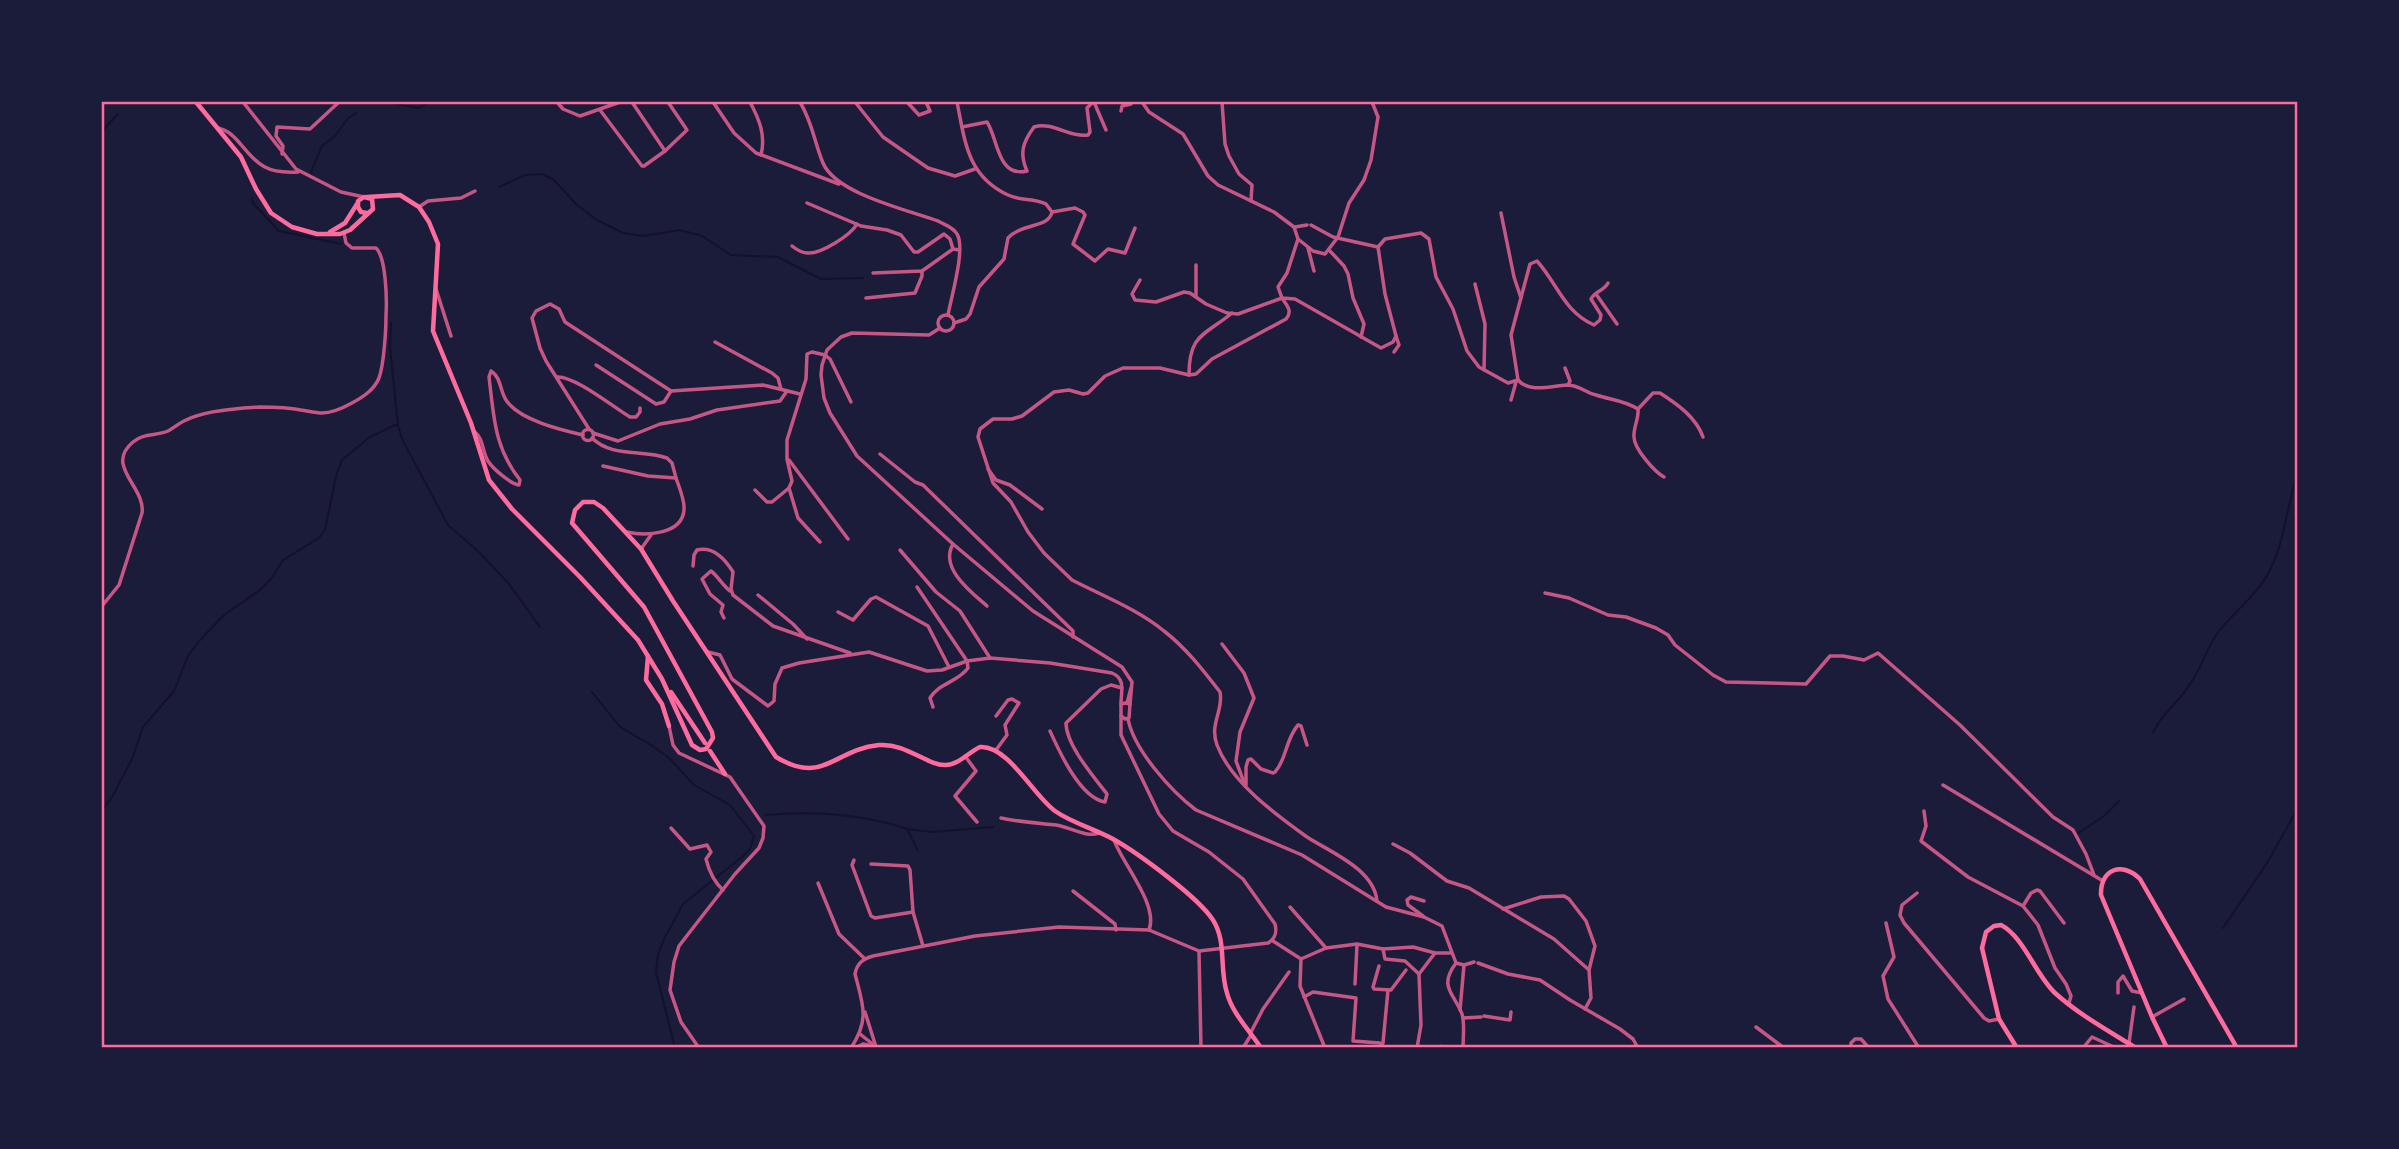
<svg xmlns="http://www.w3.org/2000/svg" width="2399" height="1149" font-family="Arial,sans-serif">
  <rect width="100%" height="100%" fill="#1b1b3a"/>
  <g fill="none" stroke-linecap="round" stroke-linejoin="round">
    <!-- stream -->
    <g stroke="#12122b" stroke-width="2">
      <polyline points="391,103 419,108 429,102"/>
      <polyline points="102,131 118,114"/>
      <polyline points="311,172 322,146 335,136 348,118 356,113"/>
      <polyline points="499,187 525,175 542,174 554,180 577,205 597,220 623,233 642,236 680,230 702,236 731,255 778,257 821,279 863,278"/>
      <polyline points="252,198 253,203 279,231 341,244"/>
      <polyline points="391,323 390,347 398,426 403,441 448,525 480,553 509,584 540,627"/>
      <polyline points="592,692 620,727 651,745 669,758 694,785 730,805 754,836 750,849 742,857 683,904 664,939 658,955 656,972 675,1048"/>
      <path d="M2153 733C2161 714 2177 704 2188 687 2201 670 2206 648 2219 631 2236 610 2258 594 2270 570 2285 540 2287 504 2298 472"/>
      <polyline points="102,810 112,797 132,759 143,727 174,691 188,656 200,640 224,615 260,590 271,579 283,560 319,538 325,530 336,476 342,460 370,437 395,425 398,426"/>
      <path d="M765 815C813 811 862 814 907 829L918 851"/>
      <polyline points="907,829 933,832 993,827"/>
      <polyline points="2077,834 2104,816 2120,800"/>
      <polyline points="2223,928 2267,863 2298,808"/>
    </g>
    <!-- pedestrian -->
    <g stroke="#c65784" stroke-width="2.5">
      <polyline points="1440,1046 1455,1047"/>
      <polyline points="1426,1047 1428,1047"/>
      <polyline points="1433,1047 1436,1047"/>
    </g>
    <!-- minor -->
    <g stroke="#c65784" stroke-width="3.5">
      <polyline points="243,102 296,169 341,192 364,197"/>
      <polyline points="557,102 563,109 580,116 620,102"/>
      <polyline points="632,102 665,151 687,130 668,102"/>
      <polyline points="713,102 734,133 756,153 839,184"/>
      <path d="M750 102C759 119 766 135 761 155"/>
      <path d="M800 102C813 124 814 141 823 163 836 194 908 210 938 221 945 225 953 227 957 234 966 248 951 298 948 315"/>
      <polyline points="855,102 883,137 928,168 955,176 975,169"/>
      <polyline points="907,102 919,115 930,111 926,102"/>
      <polyline points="1094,102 1106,130"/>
      <polyline points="1142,102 1149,112 1183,134 1208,176 1218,185 1274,212 1294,227 1298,239 1287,273 1278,287 1282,298 1295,299 1381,348 1393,342 1396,336 1385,294 1378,247"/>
      <polyline points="1222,102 1225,144 1229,156 1239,174 1252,185 1251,201"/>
      <polyline points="600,110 642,166 644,166 665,151"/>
      <polyline points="1121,111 1122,106 1131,104"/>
      <path d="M962 127 987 122C998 138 997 178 1027 171 1019 153 1023 142 1034 127 1052 121 1070 138 1088 135L1090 132 1087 108 1093 102"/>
      <path d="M218 128C227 130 231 134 237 140 258 164 264 174 298 172"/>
      <polyline points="282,154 283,146 276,136 277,127 310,129 339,102"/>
      <polyline points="807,203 861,226 887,230 901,235 914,252 918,252 944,234 950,239 953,249 959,250"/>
      <polyline points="419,207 428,201 461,198 475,191"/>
      <polyline points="1052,212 1075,208 1083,212 1085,215 1073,244 1095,261 1108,249 1125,253 1135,228"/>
      <polyline points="1501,213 1514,277 1521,298"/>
      <path d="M1311 225 1333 237 1378 247 1385 239 1421 233 1429 239 1436 277 1453 309 1467 351 1479 367 1508 383 1518 380 1511 335 1530 264 1537 261C1557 283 1564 312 1594 325L1600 320 1601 315 1591 299C1595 291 1604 291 1608 283"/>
      <polyline points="1295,227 1307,225"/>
      <polyline points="1298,239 1313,251 1325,254 1338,237 1349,203 1364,180 1371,160 1378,117 1372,102"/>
      <path d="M792 246C797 250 802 253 808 253 821 254 851 235 857 224"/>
      <polyline points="1308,248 1314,271"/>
      <polyline points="1330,251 1344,266 1348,274 1353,298 1364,324 1361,337"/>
      <polyline points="873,273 922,271 953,249"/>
      <path d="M1140 280 1132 294 1135 300 1156 302 1184 292 1190 293 1206 304 1227 313 1238 314 1282 298C1287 306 1293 311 1286 319L1212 359 1196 374 1189 375 1160 368H1123L1105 376 1088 393 1083 394 1069 390 1054 392 1022 416 1012 419H993L980 429 978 437 993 483 1011 502 1028 532 1044 553 1072 580C1103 596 1137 609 1164 631 1186 648 1203 670 1220 692 1224 710 1209 724 1217 745 1231 782 1275 814 1307 837 1330 852 1374 869 1377 901"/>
      <polyline points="1475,284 1485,324 1484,370"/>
      <polyline points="436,289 451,336"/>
      <polyline points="1596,294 1617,324"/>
      <polyline points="1196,296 1196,265"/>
      <polyline points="866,298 915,293 922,276 922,271"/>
      <circle cx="946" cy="323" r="8"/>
      <path d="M954 323 966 319 970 314 979 287 1004 259 1008 238C1022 223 1049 228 1052 212L1046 204C1034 198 1020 201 1008 195 967 176 965 141 957 102"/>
      <polyline points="940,328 929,335 852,333 841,337 827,350 822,365 821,375 824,398 830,413 857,456 953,544 1033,611 1122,667 1132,682 1130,704"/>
      <polyline points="715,342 772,373 778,378 781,389"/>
      <polyline points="1394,352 1399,345 1396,336"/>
      <polyline points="825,355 830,359 851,402"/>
      <polyline points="596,365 656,404 664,402 671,391"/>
      <polyline points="1565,368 1570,381 1568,385"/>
      <path d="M1189 375C1189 334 1204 336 1232 313"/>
      <path d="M557 377C575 376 613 407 630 417H636L640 412V408"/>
      <path d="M1518 380C1529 393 1551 386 1566 385 1581 385 1583 392 1596 395 1611 400 1624 400 1638 409 1639 419 1633 428 1634 437 1634 449 1655 472 1664 477"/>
      <polyline points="1511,400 1516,382"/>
      <path d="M1638 409 1653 393H1660C1677 404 1696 417 1703 437"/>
      <polyline points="589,429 546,361 540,348 532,318 536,311 550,304 559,309 565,322 671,391 763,385 800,394"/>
      <circle cx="588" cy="435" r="5.5"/>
      <path d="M474 431C484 439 482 451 488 461 493 469 511 484 519 485L520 480C494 447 494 417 489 377L491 371C501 377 500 391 506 400 519 420 561 430 583 435"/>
      <polyline points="593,433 618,441 660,424 690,419 717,410 780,401 787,391"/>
      <path d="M592 438C612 458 643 449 667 458L672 463 676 478"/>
      <polyline points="880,454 915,482 923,485 1073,631 1073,637"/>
      <polyline points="789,460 848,539"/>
      <path d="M603 466 648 476 676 478C679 487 685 500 684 510 682 535 645 536 627 532"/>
      <polyline points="988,469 996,480 1010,485 1042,509"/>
      <polyline points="755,490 767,502 772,502 789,488"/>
      <polyline points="820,542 798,518 789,488 792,481 787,459 787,440 806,379 807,354 812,352 825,355"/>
      <path d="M953 544C939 568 971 592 987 606"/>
      <polyline points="641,549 651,535"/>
      <polyline points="900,550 936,592 960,611 990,658"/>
      <path d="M693 566 694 555 697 550C713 546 725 559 733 572L731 589 733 595 773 626 850 653"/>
      <path d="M917 587 967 661 968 668C958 682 939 683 930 698L933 707"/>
      <polyline points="1545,593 1569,598 1608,615 1626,617 1656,628 1668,635 1675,645 1713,675 1726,682 1806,684 1830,656 1843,656 1864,660 1878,653 1960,725 2053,817 2073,830 2086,854 2094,875"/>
      <polyline points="758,595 793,624 807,639"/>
      <path d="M102 606 119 585 142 513C146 487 104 466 133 442 143 433 156 436 168 431 174 428 179 423 186 420 203 411 240 408 259 407 273 407 287 407 301 410 308 411 316 413 322 413 333 413 343 408 352 403 363 397 374 390 379 378 384 364 386 330 386 315 387 299 386 257 376 248H352L346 243 344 233"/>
      <polyline points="838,612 853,620 871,599 876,597 928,626 949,667"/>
      <path d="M724 618 721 612 723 605 710 594 702 579 711 571C718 576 722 585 730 591"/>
      <polyline points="1222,644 1244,673 1254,698 1240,732 1236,761 1245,785"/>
      <path d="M708 652 720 655 732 679 768 706 774 701 775 684 782 668 799 663 869 652 927 671 942 670 967 661 990 658 1050 663 1112 673C1126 679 1121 691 1121 704"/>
      <polygon points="1125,703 1130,704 1129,718 1125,719 1121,716 1121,704"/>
      <polyline points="1127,703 1131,688"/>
      <polyline points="996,716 1008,700 1012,699 1019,703 1005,725 1007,735 996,750"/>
      <path d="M1128 719C1134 750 1171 791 1196 810L1302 855 1386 907 1424 917 1442 926 1456 963C1438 987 1454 993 1462 1014 1465 1024 1463 1037 1463 1048"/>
      <polyline points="669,726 673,745 679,753 730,777 764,826 763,838 759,848 735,874 689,933 679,946 674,962 670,990 681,1022 699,1048"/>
      <path d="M1050 731C1059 751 1080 798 1105 802L1107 794C1094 777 1066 745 1066 723L1101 689 1111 685 1122 688"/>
      <polyline points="965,756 976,771 955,796 977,822"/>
      <path d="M1246 785V767L1248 760 1251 759 1261 769 1273 773 1275 772C1287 759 1285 740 1298 725L1301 726 1307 745"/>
      <polyline points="1943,785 2103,881"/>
      <polyline points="1924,811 1926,826 1921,841 1968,877 2023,906 2038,925 2055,968 2066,984 2071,996 2069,1003"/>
      <path d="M1001 818C1019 822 1037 823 1056 825 1070 827 1086 838 1099 833"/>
      <path d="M671 828 690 849 707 845 711 852 706 859C709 871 714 882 723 890"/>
      <path d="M1114 840C1122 863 1159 905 1149 930"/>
      <polyline points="1393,844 1410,853 1447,881 1469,888 1554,939 1589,970"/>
      <polyline points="854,860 852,865 871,916 875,918 913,912"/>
      <polyline points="871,864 908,866 910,870 913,912 923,946"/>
      <polyline points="818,883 839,934 865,959"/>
      <polyline points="1073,891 1115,924 1116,930"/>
      <polyline points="1917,893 1902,905 1900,915 1904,923 1984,1018 1989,1021 1999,1019"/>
      <polyline points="2023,906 2031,893 2037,890 2040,891 2064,923"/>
      <polyline points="1290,907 1326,948"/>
      <polyline points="1503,909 1541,897 1564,896 1569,899 1586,921 1595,946 1589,970 1591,998 1585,1009"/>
      <polyline points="1423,916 1408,905 1407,900 1411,897 1424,901"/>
      <polyline points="1886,923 1894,957 1883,976 1888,999 1919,1048"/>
      <polyline points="1273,941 1301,959 1326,948 1357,944 1383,949 1413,947 1435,953 1450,953"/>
      <polyline points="1383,949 1385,959 1405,961 1419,974"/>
      <polyline points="1199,952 1201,1048"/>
      <polyline points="1301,959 1300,986 1325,1048"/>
      <polyline points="1456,963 1464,965 1474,962"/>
      <polyline points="1478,963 1508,974 1540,980 1570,1000 1620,1029 1633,1039 1638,1048"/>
      <polyline points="1379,966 1373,987 1374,989 1391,990 1406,970"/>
      <polyline points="1355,984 1357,945"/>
      <polyline points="2118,993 2118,982 2123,976 2132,991 2142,993"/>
      <polyline points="1304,997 1313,992 1356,998 1353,1041 1380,1043 1385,1048"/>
      <polyline points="1460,1010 1464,965"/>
      <polyline points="865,1012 876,1047"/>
      <polyline points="1484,1016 1510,1020 1511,1012"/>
      <polyline points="2152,1017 2184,999"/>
      <polyline points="1463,1018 1481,1017"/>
      <polyline points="1756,1027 1784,1048"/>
      <polyline points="1251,1032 1263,1009 1289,972"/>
      <polyline points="860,1034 875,1046"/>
      <polyline points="1383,1043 1388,990"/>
      <polyline points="2129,1043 2134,1007"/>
      <path d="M851 1048C870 1019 863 1005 855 974 857 963 863 959 873 956L975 936 1059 927 1149 930 1199 951 1268 943C1276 938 1277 932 1275 924L1243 879 1209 852 1173 831 1159 814 1121 735V716"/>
      <polyline points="855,1048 863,1044 874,1046"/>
      <polyline points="1243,1048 1251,1035"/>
      <polyline points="1417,1048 1421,1025 1419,974 1435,953"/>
      <polyline points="1851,1048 1851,1043 1855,1039 1861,1039 1869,1048"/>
      <polyline points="2083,1048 2092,1037 2116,1048"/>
    </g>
    <!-- secondary -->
    <g stroke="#ff6b9d" stroke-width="4.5">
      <polyline points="196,102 241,157 256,189 271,213 292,227 317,234 340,234 350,230 373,209 372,199 364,197 358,201 358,207 361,212 367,213"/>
      <path d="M367 197 400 195 419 207 429 222 438 244 433 331 471 423 489 480 512 509 580 577 638 640 662 679 692 745 700 750 706 749 713 738 712 732 644 607 572 523 575 510 583 502H594L603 508 641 549 673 601 776 757C824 786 834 749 879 745 907 743 927 766 946 765 958 765 969 752 980 747 1008 745 1033 795 1055 811 1072 823 1095 829 1113 839 1138 853 1198 897 1213 920 1227 942 1219 969 1227 993 1232 1013 1250 1031 1261 1048"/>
      <polyline points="330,232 345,223 357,204"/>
      <polyline points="648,656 646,680 662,704 669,726"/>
      <polyline points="671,692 705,743"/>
      <polyline points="710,751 725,774"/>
      <path d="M2017 1048 1999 1019 1982 948 1986 932 1994 926 2001 925C2024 937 2035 974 2055 993 2078 1014 2109 1031 2136 1048"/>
      <path d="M2167 1048 2152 1017 2101 895C2100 869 2122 861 2140 879L2237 1048"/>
    </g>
  </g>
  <!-- border -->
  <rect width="2399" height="1149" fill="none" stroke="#1b1b3a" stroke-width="206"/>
  <rect x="103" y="103" width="2193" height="943" fill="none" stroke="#ff6b9d" stroke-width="2.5"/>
</svg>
